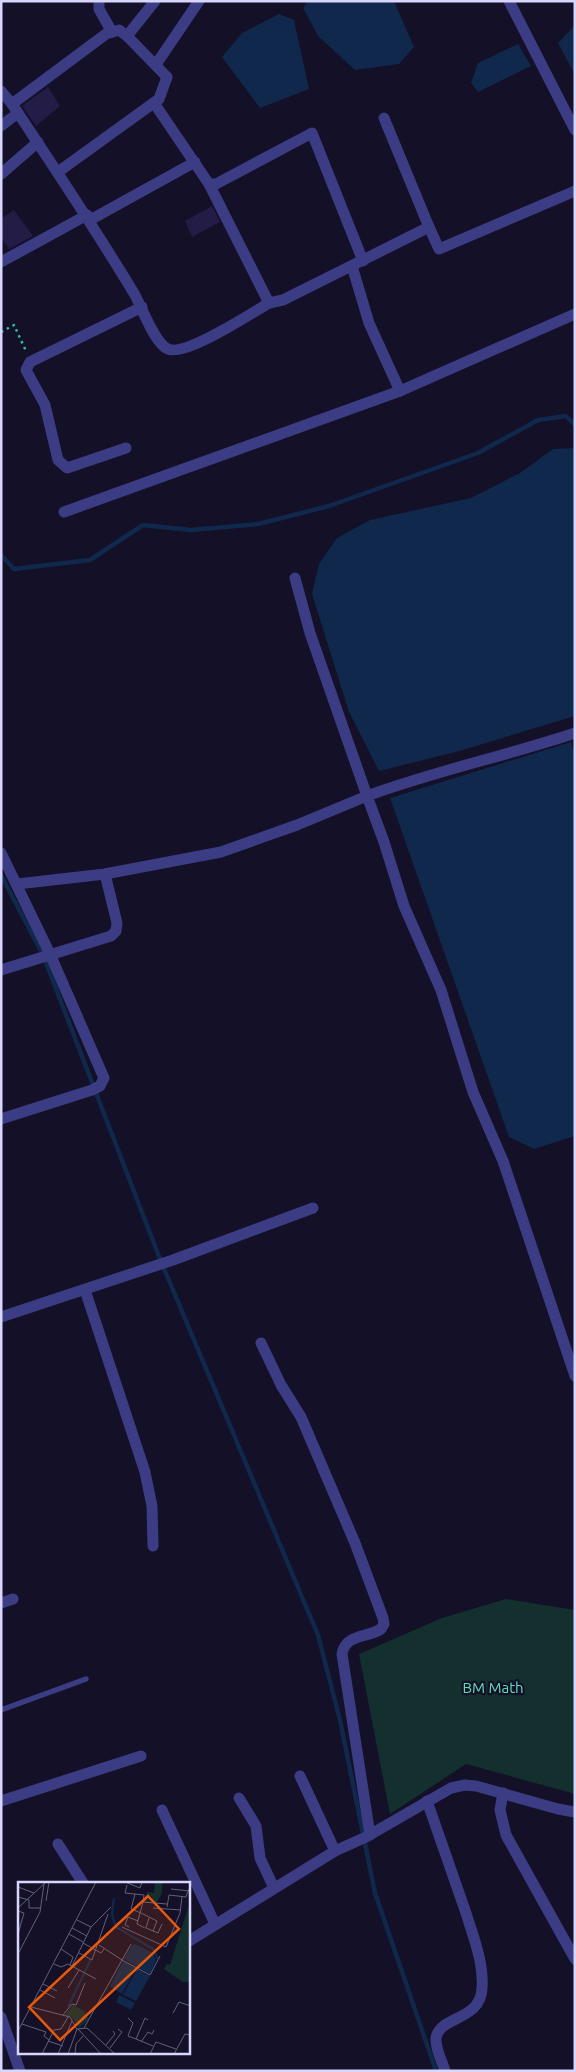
<svg xmlns="http://www.w3.org/2000/svg" width="576" height="2072" font-family="Ubuntu,sans-serif">
  <rect width="100%" height="100%" fill="#131027"/>
  <!-- green -->
  <polygon fill="#13302e" points="506,1599 575,1610 575,1794 466,1764 390,1814 359,1654 442,1618"/>
  <!-- water -->
  <g fill="#0f284b">
    <polygon points="308,1 394,1 414,47 399,64 355,70 318,36 303,8"/>
    <polygon points="279,14 294,20 309,89 260,108 222,57 242,33"/>
    <polygon points="575,25 575,75 558,43"/>
    <polygon points="518,44 531,66 478,92 471,83 478,63"/>
    <polygon points="575,448 575,716 463,750 379,771 349,712 312,594 319,564 337,538 370,520 471,498 520,473 553,449"/>
    <polygon points="571,742 575,754 575,1136 534,1149 509,1137 390,798"/>
  </g>
  <g fill="none" stroke-linecap="round" stroke-linejoin="round">
    <!-- stream -->
    <g stroke="#0f284b" stroke-width="4.5">
      <polyline points="1,555 14,569 90,560 143,525 191,530 258,524 329,506 478,453 538,420 566,416 575,425"/>
      <polyline points="1,875 43,955 160,1259 318,1635 340,1720 375,1893 436,2071"/>
    </g>
  </g>
  <!-- building -->
  <g fill="#231c47">
    <polygon points="48,87 60,106 36,126 22,106"/>
    <polygon points="212,206 220,222 192,237 185,221"/>
    <polygon points="14,210 33,236 9,249 1,237 1,219"/>
  </g>
  <g fill="none" stroke-linecap="round" stroke-linejoin="round">
    <!-- path -->
    <polyline stroke="#32b7aa" stroke-width="2.5" stroke-dasharray="2.5 4" stroke-linecap="butt" points="1,332 14,325 26,351"/>
    <!-- service -->
    <polyline stroke="#3c3c85" stroke-width="5.5" points="1,1710 86,1679"/>
    <!-- minor -->
    <g stroke="#3c3c85" stroke-width="11">
      <polyline points="99,1 99,9 112,32"/>
      <polyline points="509,1 575,130"/>
      <polyline points="157,63 199,1"/>
      <polyline points="1,91 12,104 106,34 119,30 127,36 155,1"/>
      <polyline points="154,103 209,184 216,184 312,133 363,261"/>
      <path d="M12 104C54 167 96 230 135 295 142 308 155 344 168 349 185 357 252 313 269 303"/>
      <polyline points="1,126 18,113"/>
      <polyline points="58,172 159,99 167,77 127,36"/>
      <polyline points="1,174 38,142"/>
      <polyline points="209,184 269,303 283,300 429,227 384,118"/>
      <polyline points="90,220 195,162"/>
      <polyline points="429,227 439,249 575,191"/>
      <polyline points="1,262 87,215"/>
      <polyline points="352,266 369,323 400,391"/>
      <polyline points="126,448 67,468 58,460 45,405 26,370 30,362 142,307"/>
      <polyline points="64,512 400,391 575,314"/>
      <path d="M575 733C506 756 435 771 367 796L384 842 404 906 441 990 473 1092 503 1161 575 1376"/>
      <polyline points="1,853 50,954 104,1078 100,1086 92,1090 1,1119"/>
      <polyline points="17,884 105,874 221,852 297,825 367,796 310,633 295,578"/>
      <polyline points="1,970 111,936 116,931 117,923 105,874"/>
      <polyline points="85,1290 145,1472 152,1506 153,1546"/>
      <polyline points="1,1317 173,1260 313,1208"/>
      <path d="M261 1343 281 1385 301 1417 355 1543 383 1618 384 1624 381 1629C367 1638 345 1634 342 1654L370 1835"/>
      <polyline points="1,1603 13,1599"/>
      <polyline points="300,1776 335,1851"/>
      <polyline points="503,1793 500,1810 506,1835 575,1959"/>
      <polyline points="239,1798 256,1826 260,1858 274,1888"/>
      <polyline points="1,1801 141,1756"/>
      <path d="M427 1801C440 1838 453 1876 466 1913 473 1936 484 1963 482 1988 481 2021 439 2016 436 2038 435 2048 442 2061 445 2071"/>
      <polyline points="162,1810 215,1924"/>
      <polyline points="58,1844 83,1883"/>
      <polyline points="189,1941 335,1851 366,1837 451,1788 465,1785 476,1786 558,1809 575,1812"/>
      <polyline points="1,2017 20,2071"/>
    </g>
  </g>
  <g text-anchor="middle" dominant-baseline="central" stroke-width="4.5" stroke-linejoin="round" paint-order="stroke">
    <!-- park labels -->
    <g font-size="15" fill="#62debb" stroke="#131027">
      <text x="493" y="1687">BM Math</text>
    </g>
  </g>
  <!-- overview -->
  <g transform="translate(18 1882)">
    <rect width="172" height="172" fill="#131027"/>
    <path d="M137 0H144V11L139 20H135L134 15 128 13 129 10 136 11ZM172 20V100H165L146 87 149 82 152 83ZM55 123 66 129 71 137 61 146 54 135 47 133Z" fill="#13302e"/>
    <path d="M117 62 135 71 138 78 132 92 106 77 113 64ZM105 79 118 86 104 112 92 104ZM119 87 132 94 118 119 105 113ZM101 113 117 121 113 128 98 120Z" fill="#0f284b"/>
    <path fill="none" stroke="#0f284b" stroke-width="2.5" d="M96 16 94 33 98 45 135 67 140 77M50 125 73 77"/>
    <path fill="none" stroke="#625f7d" stroke-width="1" d="M107 0 122 6 124 0M109 3 107 11 126 13 125 20 149 22M0 5 16 11M153 7 171 9M117 12 113 27 123 31M0 15 11 18V26H23M28 19 31 0M125 20 119 42 127 46M149 25 151 13 168 15 173 2M0 26 28 0M135 26 163 28M0 29 6 31 0 52M123 31 139 39 135 49M131 36 128 46 140 51 144 42M59 38 73 45M104 45 148 65 162 31 164 15M111 45 107 43 110 35 120 39M54 46 69 54M51 52 65 60M65 61 83 71 86 67M81 63 104 78 113 62M43 67 55 75 52 83M61 71 74 78 90 32M0 72 22 30 26 2M36 82 43 85 50 82 78 97M54 84 73 45 93 25M25 102 39 109M50 106 61 88M22 108 37 116M13 125 52 135 59 147 69 146 97 172M155 131 161 120 173 124M45 133 54 122 58 123 67 101M110 136 115 141 110 154 118 157M130 138 127 136 118 157 135 164M4 142 28 150 26 154 31 158M66 146 104 78 132 93 142 74M60 147 83 172M0 149 78 0M30 159 45 164M123 160 130 150 134 152 136 148M88 163 97 152 95 149M92 166 104 150 100 147M24 172 36 148 43 147 50 135M40 172 54 139M50 172 59 147M57 172 58 162 65 154M132 172 138 160 158 167M156 172 167 152 173 153"/>
    <path fill="#e8590c" fill-opacity="0.15" stroke="#e8590c" stroke-width="2.5" d="M130 14 161 47 42 158 11 125Z"/>
    <rect width="172" height="172" fill="none" stroke="#d9d6fe" stroke-width="2.5"/>
  </g>
  <!-- border -->
  <rect width="576" height="2072" fill="none" stroke="#d9d6fe" stroke-width="5"/>
</svg>
